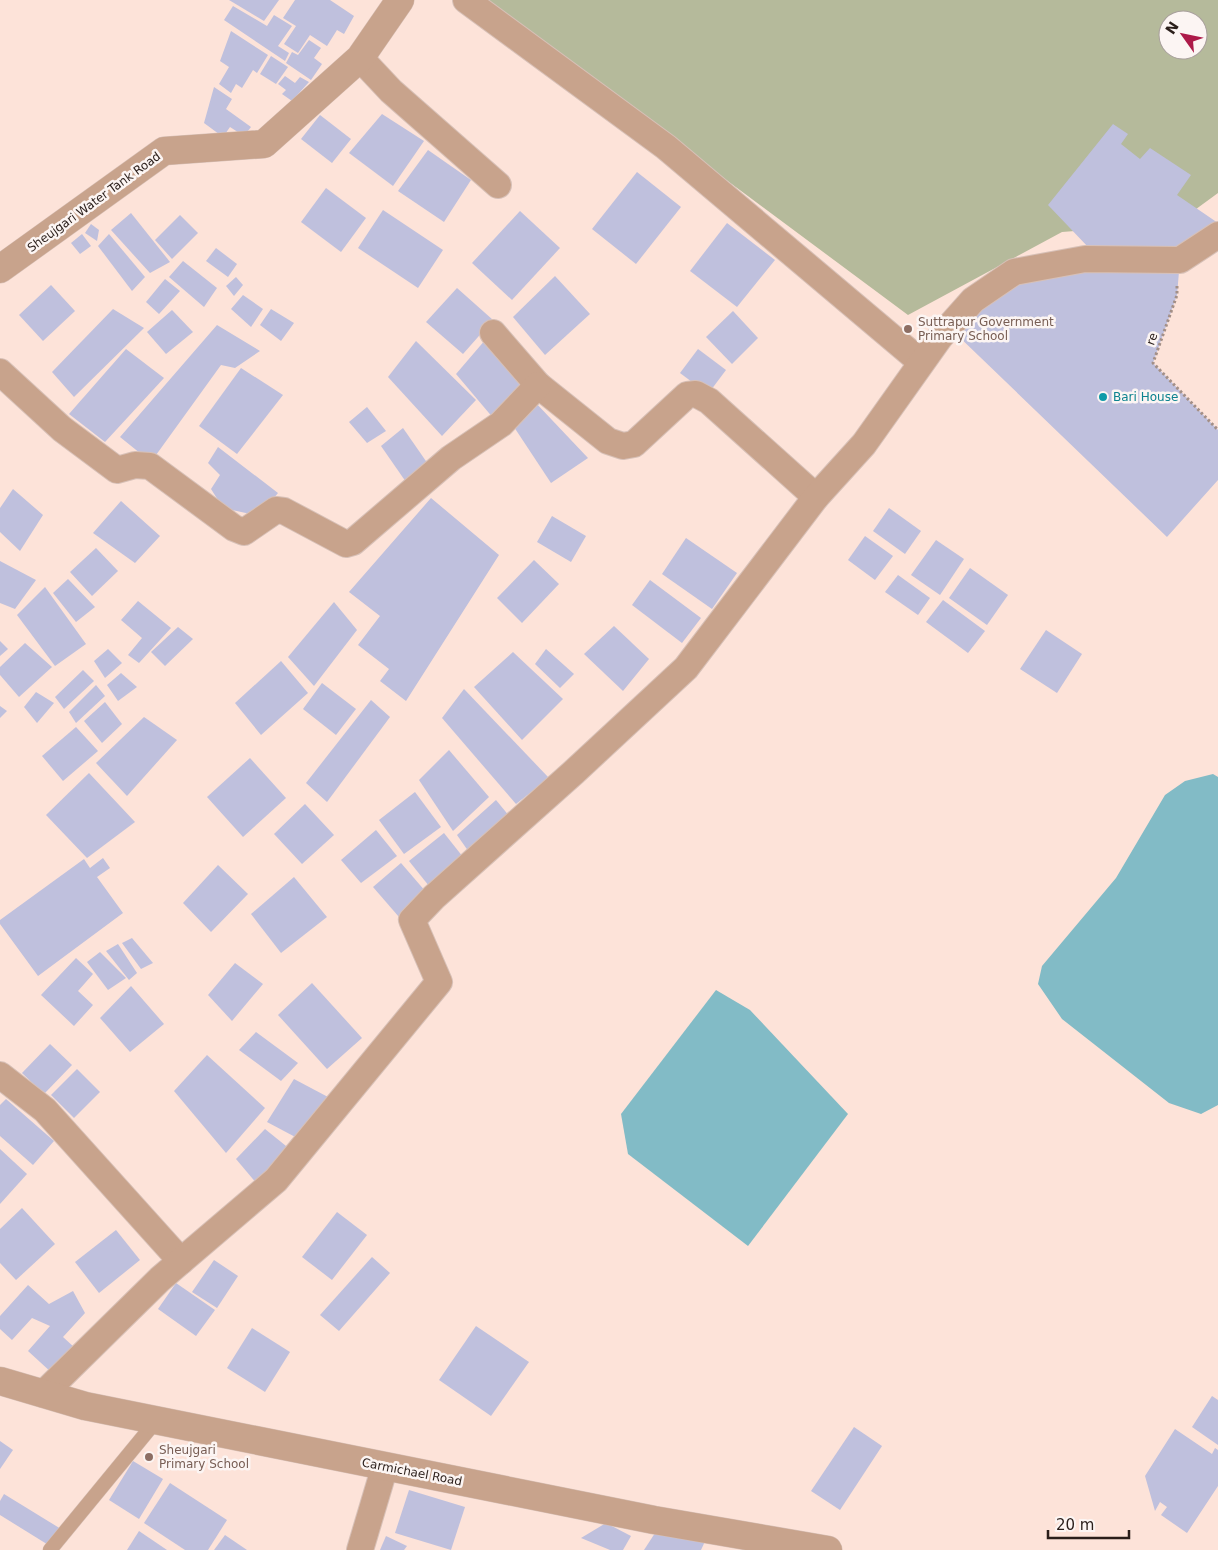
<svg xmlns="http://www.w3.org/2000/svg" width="1218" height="1550" font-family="'DejaVu Sans',sans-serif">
  <rect width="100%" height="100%" fill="#fde3d9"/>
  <!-- green -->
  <path fill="#b5ba9b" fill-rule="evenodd" d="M484 0H1218V193L1177 223 1062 232 908 315ZM1168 20H1198V50H1168Z"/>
  <!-- water -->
  <g fill="#82bbc6">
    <polygon points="1213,774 1218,777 1218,1105 1201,1114 1169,1103 1062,1019 1038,984 1042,966 1116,878 1165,795 1185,781"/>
    <polygon points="716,990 750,1010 848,1114 748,1246 628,1154 621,1114"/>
  </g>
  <!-- building -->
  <g fill="#bfc0dd">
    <polygon points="229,0 279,0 264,21"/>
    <polygon points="295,0 330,0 354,16 344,34 337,30 327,46 310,35 298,53 284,44 296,26 283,18"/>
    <polygon points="233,6 267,26 274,15 292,26 278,46 289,53 285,61 224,20"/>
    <polygon points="231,31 268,55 257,73 253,70 242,88 236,84 231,93 219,84 229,67 220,61"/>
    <polygon points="309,40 321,48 314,58 322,64 311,80 286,63 292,52 298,55"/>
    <polygon points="271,56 288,67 276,84 260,74"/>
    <polygon points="285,76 295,83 300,77 309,82 292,101 282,94 286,90 278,84"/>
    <polygon points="214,87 232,99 226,109 251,127 244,136 230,127 223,137 204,123"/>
    <polygon points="382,114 424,141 393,186 349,153"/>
    <polygon points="320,115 351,139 332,163 301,139"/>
    <polygon points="1113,124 1128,134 1121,144 1140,159 1150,148 1191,175 1177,195 1218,223 1174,256 1089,248 1048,205"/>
    <polygon points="428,150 471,180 444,222 398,191"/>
    <polygon points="637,172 681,207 636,264 592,229"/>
    <polygon points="326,188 366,218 341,252 301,222"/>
    <polygon points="383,210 443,250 418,288 358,248"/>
    <polygon points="520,211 560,248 512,300 472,263"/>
    <polygon points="131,213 170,262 150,273 111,230"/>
    <polygon points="180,215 198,233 172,259 155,240"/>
    <polygon points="727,223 775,260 737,307 690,271"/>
    <polygon points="91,224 99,230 97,241 85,233"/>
    <polygon points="82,234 91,246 80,254 71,243"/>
    <polygon points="109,234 145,277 132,291 98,246"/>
    <polygon points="216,248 237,264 228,277 206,261"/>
    <polygon points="1180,260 1177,295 1153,363 1218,430 1218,480 1167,537 954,332 989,293 1068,268"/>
    <polygon points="183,261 217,288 204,307 169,277"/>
    <polygon points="555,276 590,314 545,355 513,317"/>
    <polygon points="236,277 243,285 234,296 226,286"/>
    <polygon points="165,279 180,291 159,314 146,302"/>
    <polygon points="51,285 75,311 43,341 19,315"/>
    <polygon points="457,288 493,320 463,354 426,322"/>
    <polygon points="243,295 263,309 251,327 231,309"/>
    <polygon points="113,309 144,328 74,397 52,372"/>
    <polygon points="271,309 294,323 281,341 260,325"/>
    <polygon points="172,310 193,332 166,354 147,332"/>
    <polygon points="733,311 758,338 732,364 706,337"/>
    <polygon points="217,325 260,351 235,368 221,365 151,462 120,437"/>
    <polygon points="486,339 527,381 494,419 456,374"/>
    <polygon points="416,341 476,400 442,436 388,377"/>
    <polygon points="126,349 164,378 105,442 69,414"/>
    <polygon points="698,349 726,370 708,394 680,373"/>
    <polygon points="241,368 283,395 237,454 199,426"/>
    <polygon points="534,401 588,458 551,483 514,427"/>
    <polygon points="367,407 386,431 367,443 349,422"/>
    <polygon points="403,428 428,464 406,482 381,446"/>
    <polygon points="218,447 278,493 259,516 223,508 211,489 220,475 208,463"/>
    <polygon points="13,489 43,515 20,551 0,532 0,508"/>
    <polygon points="431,498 499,555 406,701 380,681 389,669 358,645 380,616 349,592"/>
    <polygon points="121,501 160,536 135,563 93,533"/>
    <polygon points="889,508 921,531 905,554 873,531"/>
    <polygon points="552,516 586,536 571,562 537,542"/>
    <polygon points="865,536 893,556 875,580 848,560"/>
    <polygon points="686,538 737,573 712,609 662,574"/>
    <polygon points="936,540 964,559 940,595 911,575"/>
    <polygon points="96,548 118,571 92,596 70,572"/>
    <polygon points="534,560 559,584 522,623 497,598"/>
    <polygon points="0,561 36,580 15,609 0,603"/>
    <polygon points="970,568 1008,595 987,625 949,598"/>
    <polygon points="898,575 930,598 918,615 885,592"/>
    <polygon points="68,579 95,607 76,622 53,593"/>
    <polygon points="650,580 701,618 682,643 632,605"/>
    <polygon points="45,587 86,644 55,666 17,615"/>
    <polygon points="943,600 985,631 968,653 926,622"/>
    <polygon points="138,601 171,628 139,663 128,655 142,638 121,620"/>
    <polygon points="334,602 357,630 314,686 288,657"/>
    <polygon points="614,626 649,659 623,691 584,654"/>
    <polygon points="178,627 193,639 165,666 151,652"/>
    <polygon points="1046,630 1082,654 1057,693 1020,669"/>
    <polygon points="0,641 8,649 0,656"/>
    <polygon points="25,643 52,667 19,697 0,675 0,667"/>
    <polygon points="108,649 122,663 105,678 94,661"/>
    <polygon points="546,649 574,674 560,688 535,664"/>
    <polygon points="513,652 563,699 522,740 474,687"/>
    <polygon points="281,661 308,693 261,735 235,703"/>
    <polygon points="83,670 94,681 64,709 55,697"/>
    <polygon points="121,673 137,687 118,701 107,685"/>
    <polygon points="322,683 356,709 336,735 303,709"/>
    <polygon points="96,685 105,696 76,723 69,712"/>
    <polygon points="464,689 549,778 516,804 442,718"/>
    <polygon points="36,692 54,703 37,723 24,707"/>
    <polygon points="371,700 390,717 327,802 306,783"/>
    <polygon points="105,702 122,724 102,743 84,721"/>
    <polygon points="0,706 7,711 0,718"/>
    <polygon points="144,717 177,740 127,796 96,763"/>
    <polygon points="76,727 98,751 63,781 42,756"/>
    <polygon points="449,750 489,797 453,831 419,780"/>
    <polygon points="250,758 286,798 243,837 207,797"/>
    <polygon points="89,773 135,822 87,858 46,815"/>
    <polygon points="415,792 441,827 404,854 379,820"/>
    <polygon points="496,800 510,817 471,855 457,835"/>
    <polygon points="305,804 334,835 302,864 274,834"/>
    <polygon points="376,830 397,856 361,883 341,860"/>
    <polygon points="444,833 463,857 429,886 409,861"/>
    <polygon points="103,858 110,868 97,877 123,913 38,976 0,924 0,920 84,859 90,868"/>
    <polygon points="401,863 426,892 399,917 373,887"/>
    <polygon points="218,865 248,894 211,932 183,903"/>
    <polygon points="294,877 327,917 281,953 251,914"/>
    <polygon points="132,938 153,963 141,969 122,943"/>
    <polygon points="118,944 137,973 129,980 106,951"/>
    <polygon points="100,952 126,978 108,990 87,962"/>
    <polygon points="76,958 93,974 78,991 93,1005 74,1026 41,995"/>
    <polygon points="235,963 263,984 232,1021 208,995"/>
    <polygon points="312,983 362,1038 327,1069 278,1015"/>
    <polygon points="131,986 164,1024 130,1052 100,1018"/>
    <polygon points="256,1032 298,1063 281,1081 239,1050"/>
    <polygon points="50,1044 72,1065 44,1094 22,1073"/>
    <polygon points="207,1055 265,1108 226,1153 174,1091"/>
    <polygon points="77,1069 100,1092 74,1118 51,1095"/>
    <polygon points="294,1079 328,1097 299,1139 267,1122"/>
    <polygon points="6,1099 54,1141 33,1165 0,1136 0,1105"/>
    <polygon points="265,1129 291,1150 258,1185 236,1159"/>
    <polygon points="0,1149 27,1174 0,1204"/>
    <polygon points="22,1208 55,1244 16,1280 0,1263 0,1229"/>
    <polygon points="337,1212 367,1235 332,1280 302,1257"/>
    <polygon points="116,1230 140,1260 99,1293 75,1262"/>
    <polygon points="372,1257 390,1273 339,1331 320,1315"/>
    <polygon points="214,1260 238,1276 217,1308 192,1292"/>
    <polygon points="176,1283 215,1310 196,1336 158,1309"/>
    <polygon points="28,1285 49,1304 73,1291 85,1313 63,1337 75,1348 52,1373 28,1351 50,1326 32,1318 12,1340 0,1329 0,1316"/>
    <polygon points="476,1326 529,1362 491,1416 439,1380"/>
    <polygon points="252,1328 290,1352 265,1392 227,1368"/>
    <polygon points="1212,1396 1218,1400 1218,1445 1192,1427"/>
    <polygon points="854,1427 882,1446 840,1510 811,1491"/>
    <polygon points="1175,1429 1212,1454 1215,1448 1218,1450 1218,1486 1187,1533 1161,1515 1167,1507 1160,1502 1155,1511 1145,1476"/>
    <polygon points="0,1441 13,1450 0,1469"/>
    <polygon points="133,1461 163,1479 139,1519 109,1500"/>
    <polygon points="170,1483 227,1520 208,1550 185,1550 144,1523"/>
    <polygon points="409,1490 465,1507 451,1550 395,1533"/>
    <polygon points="4,1494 61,1529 50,1546 0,1515 0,1501"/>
    <polygon points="606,1523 631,1536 623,1550 610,1550 581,1538"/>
    <polygon points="657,1530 707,1537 701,1550 644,1550"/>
    <polygon points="139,1531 167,1550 127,1550"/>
    <polygon points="225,1535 247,1550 214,1550"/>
    <polygon points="386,1536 407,1546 404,1550 380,1550"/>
  </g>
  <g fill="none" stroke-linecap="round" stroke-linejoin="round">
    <defs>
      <polyline id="service" points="50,1550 156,1421"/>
      <g id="minor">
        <polyline points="466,0 666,147 921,362"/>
        <polyline points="360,58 391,91 498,185"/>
        <polyline points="493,333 538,385 608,441 623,446 634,444 687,395 696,394 709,401 816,497"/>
        <polyline points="0,372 62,429 117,470 135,465 150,466 234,528 244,532 276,510 284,511 346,544 353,542 451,458 501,424 538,385"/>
        <polyline points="0,1075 45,1110 181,1261"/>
        <polyline points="43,1394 160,1279 276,1180 439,982 412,920 434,897 574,772 686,668 816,497 864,444 940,337 973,300 1014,272 1085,259 1180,260 1218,235"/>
        <polyline points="360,1550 385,1466"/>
      </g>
      <g id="tertiary">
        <polyline points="0,269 164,151 264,144 360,58 400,0"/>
        <polyline points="0,1381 85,1406 654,1520 828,1550"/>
      </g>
    </defs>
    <!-- service casing -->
    <use href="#service" stroke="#d7c0b7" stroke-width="15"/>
    <!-- minor casing -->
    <use href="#minor" stroke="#d7c0b7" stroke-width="28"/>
    <!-- tertiary casing -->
    <use href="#tertiary" stroke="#d7c0b7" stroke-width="29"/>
    <!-- path -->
    <polyline stroke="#a38f87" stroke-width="3" stroke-dasharray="2.5 2.5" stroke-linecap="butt" points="1177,286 1177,295 1153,363 1218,430"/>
    <!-- service -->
    <use href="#service" stroke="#c8a38c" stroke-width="14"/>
    <!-- minor -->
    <use href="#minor" stroke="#c8a38c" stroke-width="26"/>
    <!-- tertiary -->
    <use href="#tertiary" stroke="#c8a38c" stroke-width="28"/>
  </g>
  <!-- markers -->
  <g fill="#8d6e63" stroke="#fcf5f3" stroke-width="2">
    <circle cx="908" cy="329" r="5"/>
    <circle cx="149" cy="1457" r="5"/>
  </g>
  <circle fill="#0f9aa8" stroke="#fcf5f3" stroke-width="2" cx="1103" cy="397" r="5"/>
  <g text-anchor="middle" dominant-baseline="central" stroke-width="5" stroke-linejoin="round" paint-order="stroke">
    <!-- street labels -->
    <g font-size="12" fill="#2a1e1a" stroke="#fcf5f3">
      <text transform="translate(94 202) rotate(-36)">Sheujgari Water Tank Road</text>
      <text transform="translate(1152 339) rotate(-71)">re</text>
      <text transform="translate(412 1472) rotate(11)">Carmichael Road</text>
    </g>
    <!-- education labels -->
    <g font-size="12" fill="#785e54" stroke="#fcf5f3" text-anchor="start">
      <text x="918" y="322">Suttrapur Government<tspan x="918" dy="14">Primary School</tspan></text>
      <text x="159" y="1450">Sheujgari<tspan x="159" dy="14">Primary School</tspan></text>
    </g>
    <!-- culture labels -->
    <g font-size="12" fill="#0d838f" stroke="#fcf5f3" text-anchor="start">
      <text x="1113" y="397">Bari House</text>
    </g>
  </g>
  <!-- north arrow -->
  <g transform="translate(1183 35) rotate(303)"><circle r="24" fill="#fcf5f3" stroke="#a89f9c"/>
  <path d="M0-4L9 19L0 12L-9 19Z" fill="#ad1a49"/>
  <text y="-8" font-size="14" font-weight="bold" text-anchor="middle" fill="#2a1e1a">N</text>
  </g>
  <!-- scale -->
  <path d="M1048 1530v8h81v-8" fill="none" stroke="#2a1e1a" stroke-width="2.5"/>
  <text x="1056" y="1530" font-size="15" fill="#2a1e1a" stroke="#fcf5f3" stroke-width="4" paint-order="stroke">20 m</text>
</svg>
